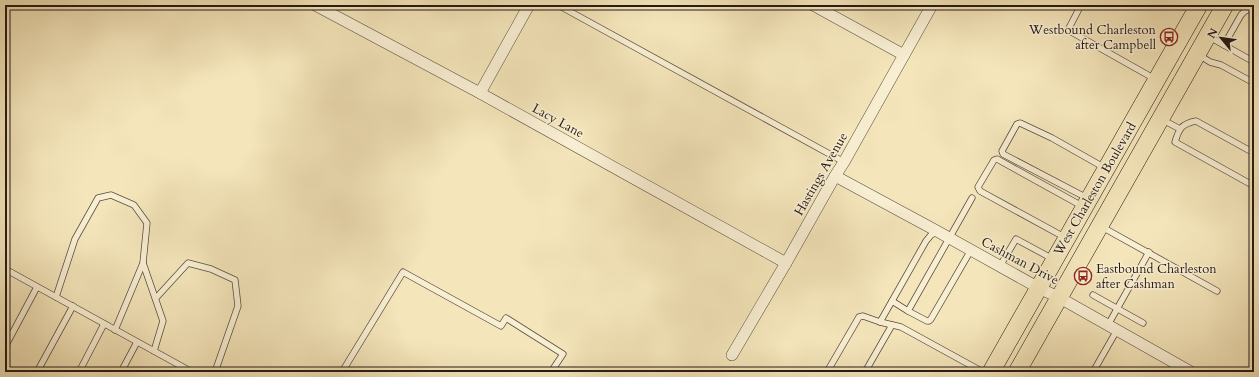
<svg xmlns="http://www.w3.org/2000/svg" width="1259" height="377" font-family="Cardo,serif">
  <rect width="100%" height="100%" fill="#f4e5ba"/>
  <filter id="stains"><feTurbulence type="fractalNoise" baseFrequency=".005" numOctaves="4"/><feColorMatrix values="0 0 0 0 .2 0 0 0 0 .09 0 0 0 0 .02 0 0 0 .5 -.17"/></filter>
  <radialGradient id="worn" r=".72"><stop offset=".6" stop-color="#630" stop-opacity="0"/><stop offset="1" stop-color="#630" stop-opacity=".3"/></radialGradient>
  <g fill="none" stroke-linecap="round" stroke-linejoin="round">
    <defs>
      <g id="lane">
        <polyline points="558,5 844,162"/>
        <polyline points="1081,5 1068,30 1155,79"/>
        <polyline points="1208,36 1224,45 1241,15 1245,11 1254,8"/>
        <polyline points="1224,45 1254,62"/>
        <polyline points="1199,55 1210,62 1221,65 1254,83"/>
        <polyline points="1163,120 1180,129"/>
        <path d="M1254 153 1196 121C1181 124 1179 129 1175 142L1254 186"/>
        <polyline points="1087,198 1003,154 1002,151 1017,124 1020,123 1052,138 1105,168"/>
        <polyline points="1102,227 1217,291"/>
        <polyline points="1066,238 980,191 978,187 994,160 997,159 1082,206"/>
        <polyline points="971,250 931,319 929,321 927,321 908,311 972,198"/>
        <polyline points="1000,266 1016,239 1053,259"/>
        <polyline points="5,269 192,372"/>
        <polyline points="1093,295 1143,323"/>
        <polyline points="56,297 75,239 98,198 111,195 134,205 147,223 143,263 163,321 154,351"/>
        <polyline points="156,298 188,263 211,269 235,280 238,306 215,372"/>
        <polyline points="892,301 926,241 931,235 938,231"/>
        <polyline points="880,322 901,327 983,372"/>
        <polyline points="1108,325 1149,252"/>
        <polyline points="115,330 143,263"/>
        <polyline points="5,347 37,287"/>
        <polyline points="37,372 73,306"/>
        <polyline points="79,372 104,324"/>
        <polyline points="121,372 137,342"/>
        <polyline points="342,372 403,272 501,326 506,318 563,354 551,372"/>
        <polyline points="827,372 859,317 863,316 880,322 892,301 908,311"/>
        <polyline points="865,372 892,325"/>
        <polyline points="1093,372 1117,330"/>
      </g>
      <g id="street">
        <polyline points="315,5 480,93 786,263"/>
        <polyline points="813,5 904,55"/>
        <polyline points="480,93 529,5"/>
        <polyline points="835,176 935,230 1039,288 1060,298 1191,372"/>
        <polyline points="732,355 786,263 835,176 844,162 932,5"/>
      </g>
      <g id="primary">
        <polyline points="991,372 1199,5"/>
        <polyline points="1017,372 1225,5"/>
      </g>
    </defs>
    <!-- lane casing -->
    <use href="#lane" stroke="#594d3e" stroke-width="7"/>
    <!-- street casing -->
    <use href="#street" stroke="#594d3e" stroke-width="12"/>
    <!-- primary casing -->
    <use href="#primary" stroke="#251a14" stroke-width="18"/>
    <!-- lane -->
    <use href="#lane" stroke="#f8eed2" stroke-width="5.5"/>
    <!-- street -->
    <use href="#street" stroke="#f8eed2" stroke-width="11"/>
    <!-- primary -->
    <use href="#primary" stroke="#f4e5ba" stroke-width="17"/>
  </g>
  <!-- icons -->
  <defs>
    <symbol id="bus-ring" viewBox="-11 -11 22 22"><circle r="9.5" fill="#f8eed2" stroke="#8f2418" stroke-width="1.5"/><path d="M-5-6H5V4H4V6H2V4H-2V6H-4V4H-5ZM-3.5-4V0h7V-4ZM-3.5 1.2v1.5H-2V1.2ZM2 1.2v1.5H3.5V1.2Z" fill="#8f2418"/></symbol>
  </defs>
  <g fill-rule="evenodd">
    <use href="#bus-ring" x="1159" y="27" width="20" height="20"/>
    <use href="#bus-ring" x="1073" y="266" width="20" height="20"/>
  </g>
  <g text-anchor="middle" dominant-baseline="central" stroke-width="3" stroke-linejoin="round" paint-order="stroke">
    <!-- poi labels -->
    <g font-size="13" fill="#251a14" stroke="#f8eed2" text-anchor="end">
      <text x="1156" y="30">Westbound Charleston<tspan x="1156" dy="15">after Campbell</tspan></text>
      <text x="1096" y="269" text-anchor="start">Eastbound Charleston<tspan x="1096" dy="15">after Cashman</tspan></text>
    </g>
    <!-- street labels -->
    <g font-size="13" fill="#251a14" stroke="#f8eed2">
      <text transform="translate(558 121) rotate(29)">Lacy Lane</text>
      <text transform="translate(821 174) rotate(-60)">Hastings Avenue</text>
      <text transform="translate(1095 189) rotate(-60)">West Charleston Boulevard</text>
      <text transform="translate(1020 261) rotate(28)">Cashman Drive</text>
    </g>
  </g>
  <!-- margin -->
  <rect width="1259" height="377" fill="none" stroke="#f4e5ba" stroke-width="20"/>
  <rect x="6" y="6" width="1247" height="365" fill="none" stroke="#251a14" stroke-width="2"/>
  <rect x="10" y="10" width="1239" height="357" fill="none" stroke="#251a14"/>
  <!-- north arrow -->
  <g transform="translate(1221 38) rotate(299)" stroke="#f8eed2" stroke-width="3" paint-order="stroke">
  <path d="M0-3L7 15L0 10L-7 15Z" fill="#251a14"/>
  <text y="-6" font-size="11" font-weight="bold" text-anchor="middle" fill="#251a14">N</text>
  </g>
  <rect width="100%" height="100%" filter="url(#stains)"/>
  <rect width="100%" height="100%" fill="url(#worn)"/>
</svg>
